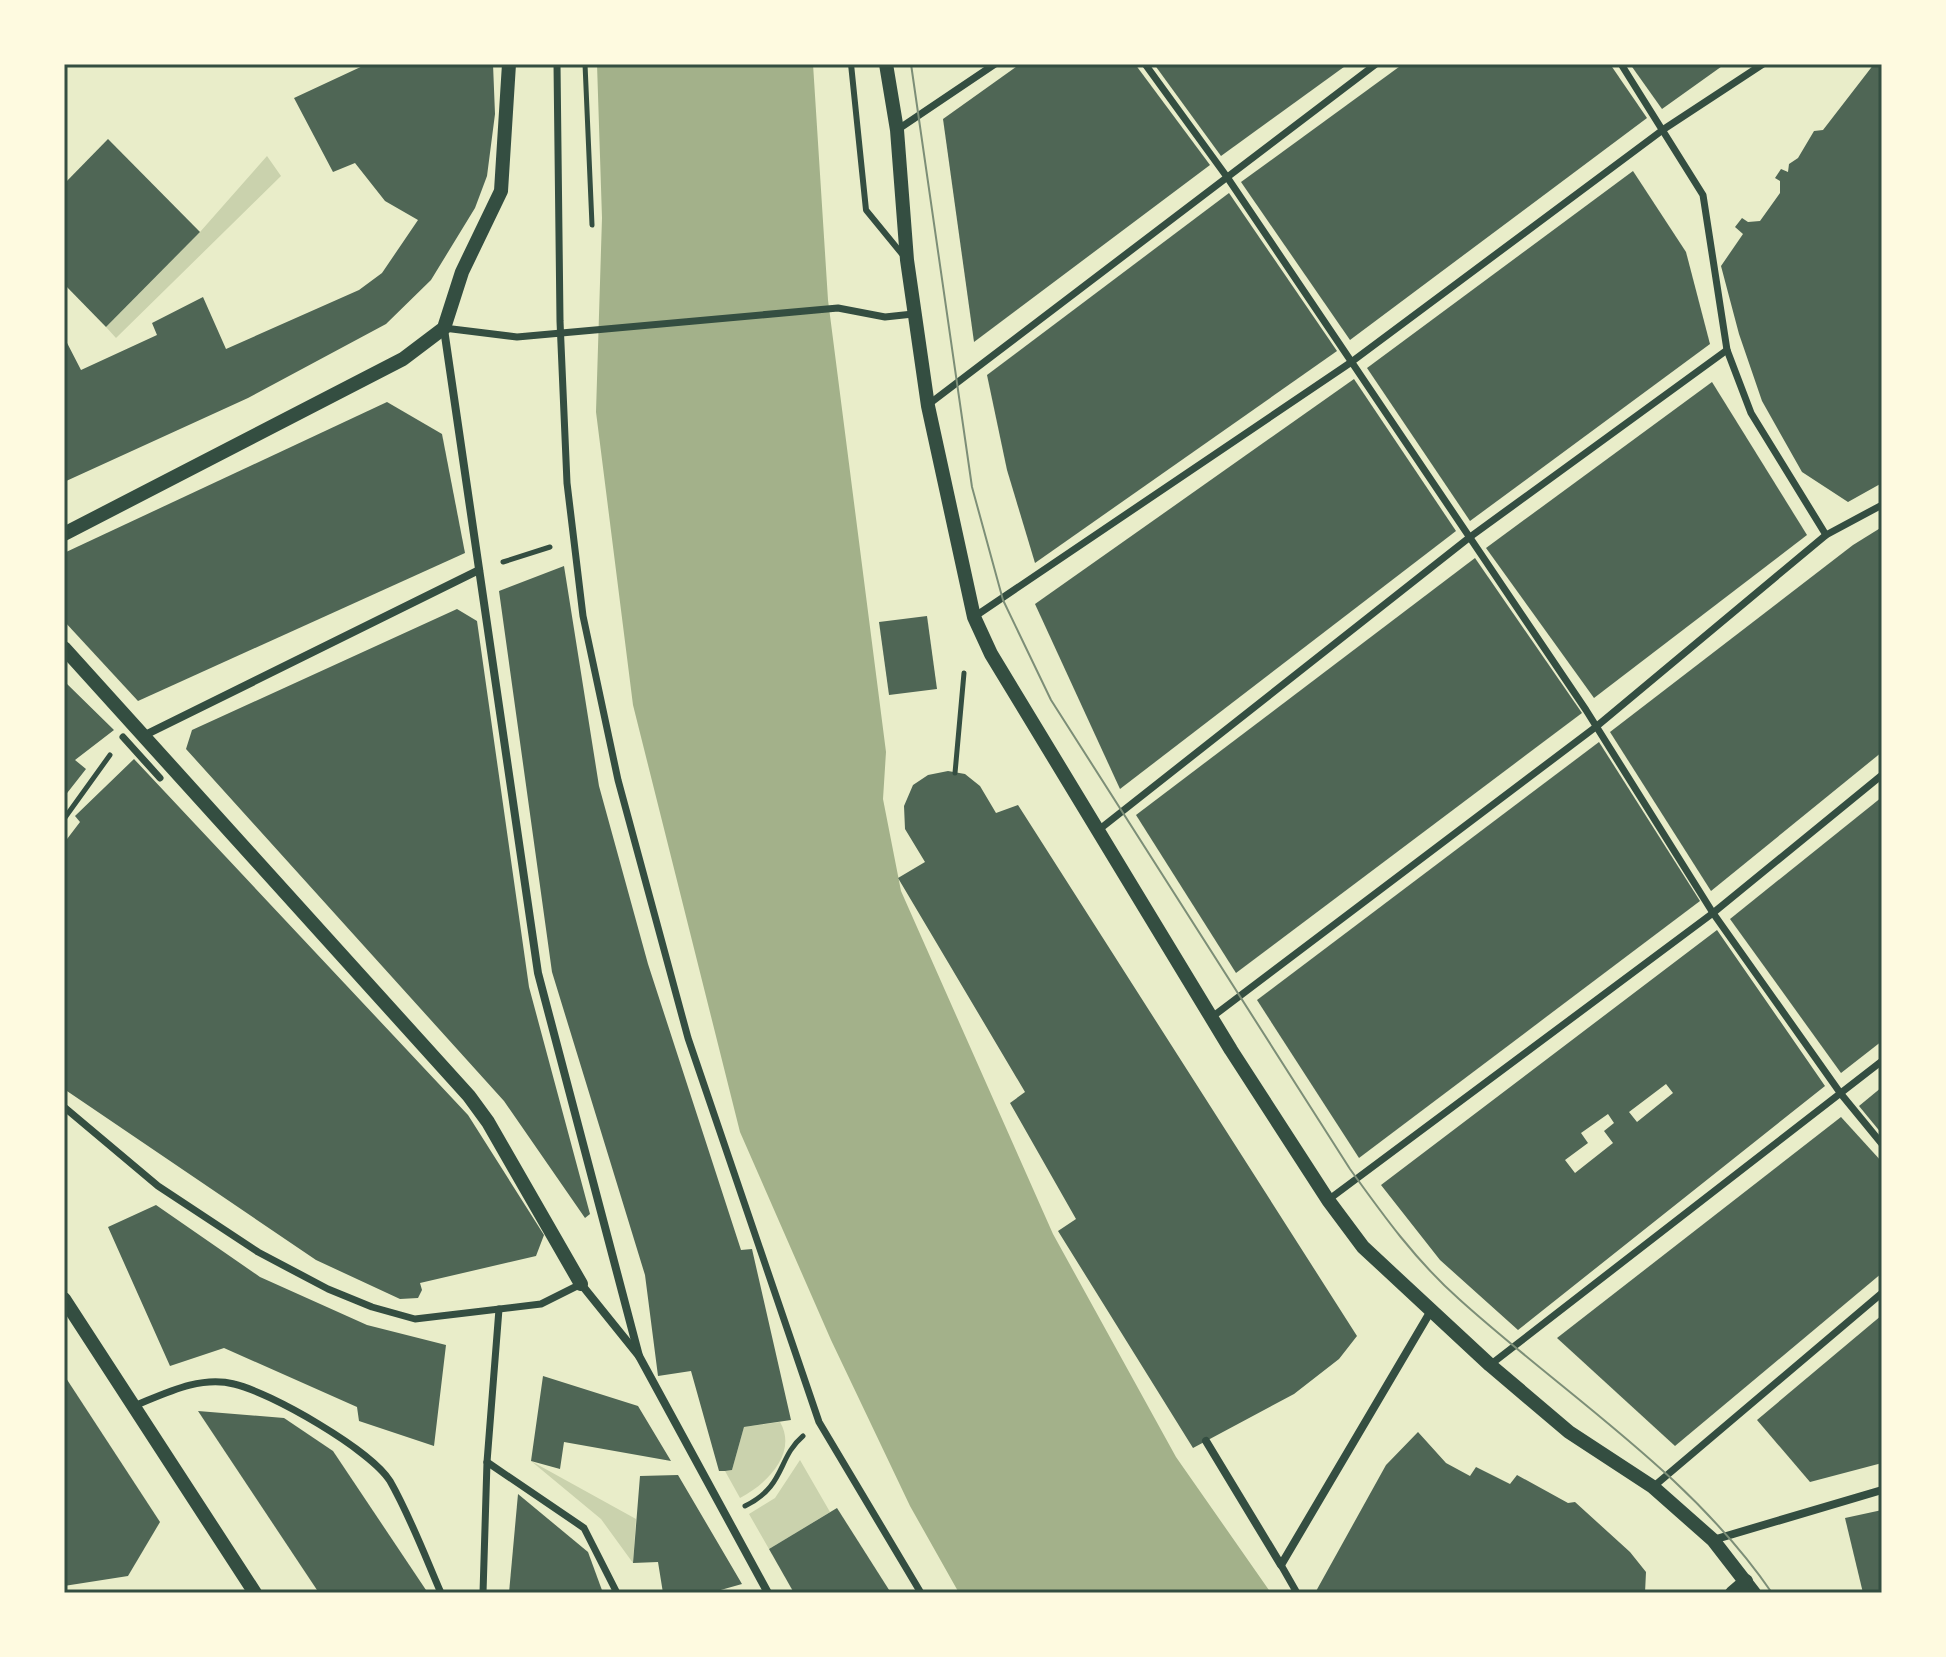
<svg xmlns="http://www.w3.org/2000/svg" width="1946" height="1657" font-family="'Nunito Sans',sans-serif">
  <rect width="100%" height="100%" fill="#e9edc9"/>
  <!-- green -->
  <g fill="#cad2ad">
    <polygon points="267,156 281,176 116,338 106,327 200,232"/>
    <path d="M780 1422C798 1453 767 1484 740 1498L725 1471 732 1470 744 1427Z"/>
    <polygon points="800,1460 830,1512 769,1549 749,1514 775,1498"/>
    <polygon points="531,1461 636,1519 633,1563 601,1519"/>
  </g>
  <!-- water -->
  <polygon fill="#a3b18a" points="597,64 813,64 828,300 886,752 883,799 901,891 1053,1234 1176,1457 1271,1593 959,1593 910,1506 831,1340 740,1132 633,705 596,412 602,218"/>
  <!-- building -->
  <g fill="#4f6655" fill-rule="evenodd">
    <polygon points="367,64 493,64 495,114 487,176 475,208 431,280 386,324 248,398 64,482 64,337 81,370 157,335 152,323 203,297 226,349 359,290 382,273 418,220 385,201 355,163 333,172 294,98"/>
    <polygon points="1020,64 1135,64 1210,165 974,342 943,119"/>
    <polygon points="1154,64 1348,64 1221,156"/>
    <polygon points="1403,64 1610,64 1647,118 1350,340 1241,182"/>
    <polygon points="1630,64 1725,64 1662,109"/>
    <polygon points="1874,64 1882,64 1882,483 1848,502 1802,472 1762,401 1739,334 1721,266 1743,234 1735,227 1742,218 1748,222 1760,221 1780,193 1780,181 1775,178 1781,169 1788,172 1789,164 1798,158 1814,131 1823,130"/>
    <polygon points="108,139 200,232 106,327 64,284 64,184"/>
    <polygon points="1633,171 1686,252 1710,344 1470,521 1367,368"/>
    <polygon points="1229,193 1337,351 1035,563 1007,470 987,375"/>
    <polygon points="1354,379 1456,531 1120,789 1035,604"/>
    <polygon points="1712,382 1807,535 1594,698 1486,548"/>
    <polygon points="387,402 442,434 465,553 138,701 64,621 64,553"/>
    <polygon points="1882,527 1882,752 1711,891 1610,732 1853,545"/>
    <polygon points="1475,558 1582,713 1236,973 1136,815"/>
    <polygon points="564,566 599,786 648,964 741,1250 752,1249 791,1420 744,1427 732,1470 725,1471 719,1471 691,1371 658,1376 645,1275 552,972 499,591"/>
    <polygon points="457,609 477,621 529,987 590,1214 585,1218 504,1101 186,749 192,730"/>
    <polygon points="927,616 937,689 889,695 879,622"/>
    <polygon points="64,681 114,730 75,760 86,769 64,797"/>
    <polygon points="1599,742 1700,901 1359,1158 1257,1000"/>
    <polygon points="134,759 468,1115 544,1235 536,1256 420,1283 422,1290 418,1298 400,1299 316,1260 64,1089 64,843 80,822 75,816"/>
    <polygon points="948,771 965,774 980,786 996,813 1018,805 1357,1336 1339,1359 1294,1394 1193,1448 1058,1231 1076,1219 1010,1103 1025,1092 898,878 925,862 905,829 904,806 913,785 928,775"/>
    <polygon points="1882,797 1882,1041 1841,1073 1730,919"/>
    <path d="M1717 930 1825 1086 1518 1330 1440 1260 1381 1185ZM1666 1084 1673 1093 1637 1122 1629 1112ZM1608 1114 1614 1123 1604 1131 1613 1143 1575 1173 1565 1160 1588 1143 1581 1133Z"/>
    <polygon points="1882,1087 1882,1134 1859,1106"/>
    <polygon points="1841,1117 1882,1162 1882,1273 1675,1446 1557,1338"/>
    <polygon points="156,1205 260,1277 367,1325 446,1345 434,1446 359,1421 357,1407 224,1348 170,1366 108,1227"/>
    <polygon points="1882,1315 1882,1463 1810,1482 1757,1420"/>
    <polygon points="64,1375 160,1522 128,1576 64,1586"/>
    <polygon points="543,1376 638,1406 671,1461 564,1442 560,1469 531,1461"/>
    <polygon points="198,1411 284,1418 333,1451 428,1593 319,1593"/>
    <polygon points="1418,1432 1446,1463 1470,1476 1476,1467 1510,1484 1517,1475 1568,1503 1575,1502 1630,1552 1646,1572 1645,1593 1315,1593 1386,1465"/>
    <polygon points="678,1475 742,1584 710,1593 663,1593 658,1562 633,1563 640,1476"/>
    <polygon points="518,1494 588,1552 603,1593 509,1593"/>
    <polygon points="837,1508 891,1593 794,1593 769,1549"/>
    <polygon points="1882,1510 1882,1593 1863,1593 1845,1518"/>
  </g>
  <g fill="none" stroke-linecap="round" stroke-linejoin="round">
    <!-- path -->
    <g stroke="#344e41" stroke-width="5">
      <polyline points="585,64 592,225"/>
      <polyline points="503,562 550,547"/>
      <polyline points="955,773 964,673"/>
      <polyline points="64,819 110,755"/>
      <path d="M745 1506C786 1486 777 1458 803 1436"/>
    </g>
    <!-- service -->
    <polyline stroke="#344e41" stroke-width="6" points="851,64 866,210 902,254"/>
    <!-- pedestrian -->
    <g stroke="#344e41" stroke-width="7">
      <polyline points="557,64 560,321 567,483 583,616 618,780 688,1038 819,1422 921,1593"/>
      <polyline points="1145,64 1227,177 1586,710 1713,913 1841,1094 1882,1144"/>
      <polyline points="1621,64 1703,195 1727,350 1751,413 1826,535"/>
      <polyline points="897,130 995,64"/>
      <polyline points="444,328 517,337 838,308 885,317 913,314"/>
      <polyline points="929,404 1376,64"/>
      <polyline points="974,617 1350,363 1664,129 1763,64"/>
      <polyline points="123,737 160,778"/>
      <polyline points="1096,832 1470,537 1727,350"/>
      <polyline points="1212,1017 1597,726 1826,535 1882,505"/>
      <polyline points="64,1107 158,1186 258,1252 328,1289 372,1307 415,1319 541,1304 581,1284"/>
      <polyline points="1328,1200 1713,913 1882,775"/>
      <polyline points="1490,1365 1882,1061"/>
      <path d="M134 1406C164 1394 200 1375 234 1384 270 1392 371 1450 390 1481 410 1516 425 1556 441 1593"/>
      <polyline points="487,1462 584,1528 617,1593"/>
      <polyline points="1653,1487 1882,1293"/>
      <polyline points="1281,1565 1297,1593"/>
      <polyline points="483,1593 487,1462 499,1309"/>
    </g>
    <!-- minor -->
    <g stroke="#344e41" stroke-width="8">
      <polyline points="444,329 538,973 639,1356"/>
      <polyline points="145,735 479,570"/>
      <polyline points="581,1284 639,1356 768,1593"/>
      <polyline points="1206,1441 1281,1565 1432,1309"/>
      <polyline points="1713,1540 1882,1490"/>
    </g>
    <!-- tertiary -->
    <g stroke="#344e41" stroke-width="14">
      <polyline points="886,64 897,130 907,260 928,406 974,617 991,654 1231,1050 1328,1200 1363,1247 1490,1365 1569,1432 1653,1487 1713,1540 1754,1593"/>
      <polyline points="64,534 403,359 444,328 462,272 501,191 509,64"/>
      <polyline points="64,648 469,1096 488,1122 581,1284"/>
      <polyline points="64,1299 255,1593"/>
      <polyline points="1732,1593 1746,1581"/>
    </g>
    <!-- tram -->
    <path stroke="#7c8e77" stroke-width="2" d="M911 64 972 487 1003 600 1051 700 1350 1169C1383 1215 1416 1261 1459 1299 1565 1395 1690 1473 1772 1593"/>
  </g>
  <!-- border -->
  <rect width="1946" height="1657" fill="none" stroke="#fefae0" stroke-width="132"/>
  <rect x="66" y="66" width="1814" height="1525" fill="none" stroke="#344e41" stroke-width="3"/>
</svg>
